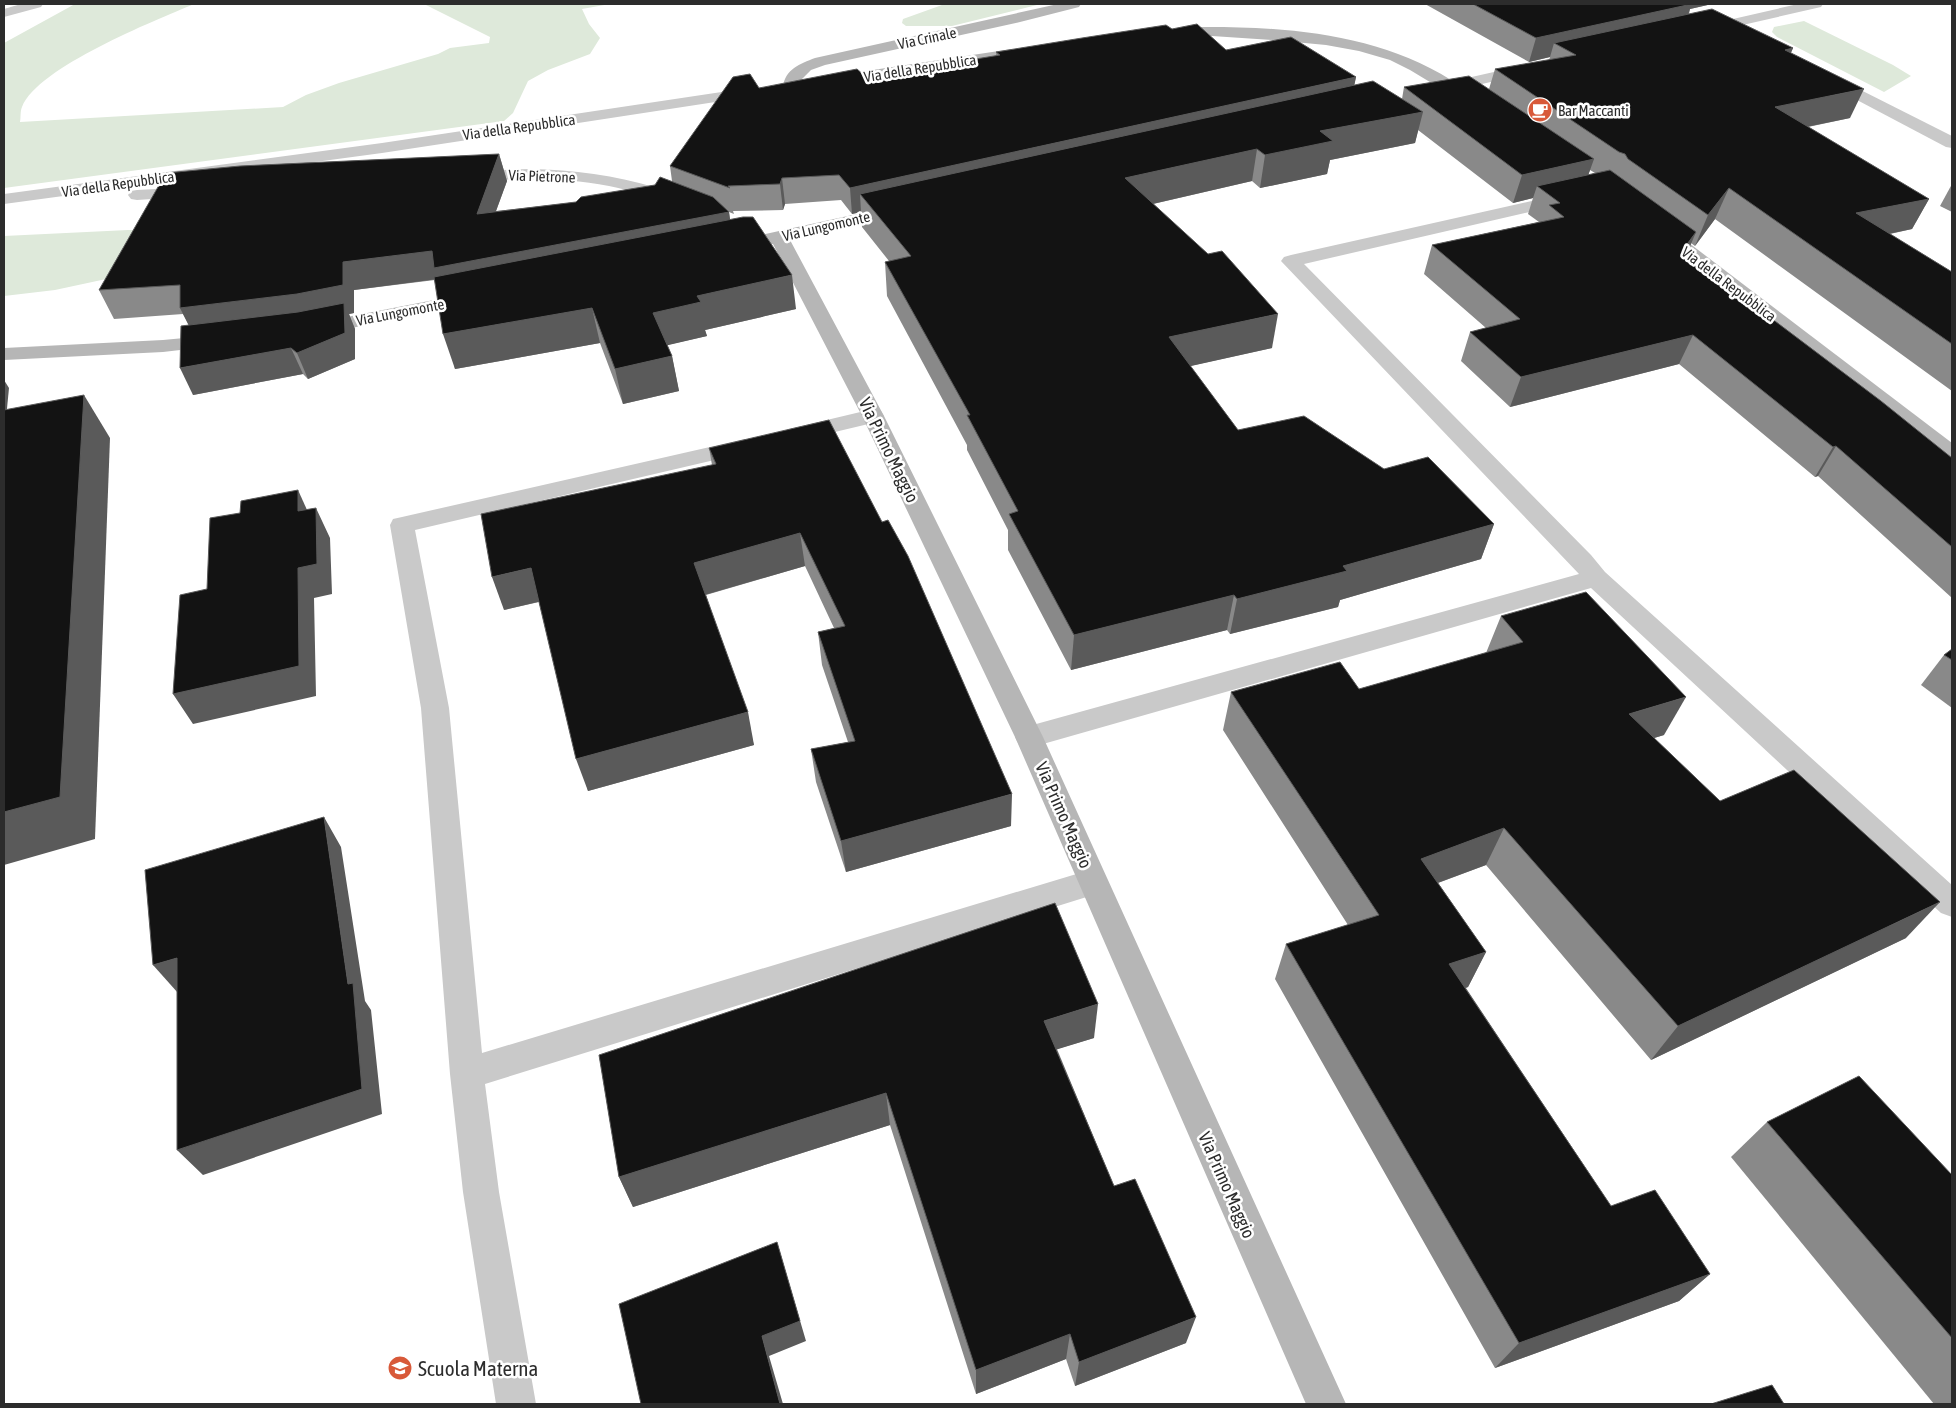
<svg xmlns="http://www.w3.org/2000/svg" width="1956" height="1408" font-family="'Asap Condensed',sans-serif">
  <rect width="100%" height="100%" fill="#fff"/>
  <!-- green -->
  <g fill="#dee9da">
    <path d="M75 4H194C154 21 38 67 22 107 20 111 21 118 20 122L283 107 306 95 339 83 438 54 450 48 489 43 490 37 424 4H610L582 9 589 24 600 38 590 54 548 70 528 81 513 113 504 121 4 188V43Z"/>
    <polygon points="940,4 1041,4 952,26 906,26 902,23 903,19 942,5"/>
    <polygon points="1804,21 1893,65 1911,76 1884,92 1777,37 1772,32 1774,27"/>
    <polygon points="128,230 216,233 162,267 55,290 4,296 4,236"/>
  </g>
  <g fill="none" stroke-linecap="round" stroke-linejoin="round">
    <!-- lane -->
    <g fill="#c9c9c9" fill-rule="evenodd">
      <path d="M530 169C573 170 615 175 657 188 665 190 676 192 681 199L678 203 672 204C651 199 631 190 609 186 563 177 515 179 468 181L462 180 459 176 462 172 468 171Z"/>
      <polygon points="191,187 197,188 200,192 197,196 137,200 131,199 128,195 131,191 137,190"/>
    </g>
    <!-- street -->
    <g fill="#c9c9c9" fill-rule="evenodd">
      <polygon points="21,4 43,4 41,7 4,17 4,9"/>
      <polygon points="1798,4 1823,4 1821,7 1703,34 1698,33 1696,30 1698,27"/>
      <polygon points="1529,64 1535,66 1537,69 1535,72 1451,91 1445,89 1443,86 1445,83"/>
      <polygon points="1827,73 1952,136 1952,148 1946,147 1821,81 1819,78 1821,75"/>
      <polygon points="755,87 761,89 763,92 761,95 382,153 4,204 4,194 382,143"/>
      <polygon points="1567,193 1573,194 1576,198 1573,202 1304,264 1591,555 1605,572 1952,885 1952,917 1941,913 1591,588 1029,748 1019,745 1015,737 1019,729 1029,726 1579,574 1281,261 1284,257 1291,255"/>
      <polygon points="873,409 881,411 884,416 881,421 797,441 789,439 786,434 789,429"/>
      <polygon points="745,439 753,441 756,446 753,451 415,530 449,708 482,1053 1093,869 1104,873 1108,882 1104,891 1093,895 485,1084 499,1192 536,1404 496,1404 463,1192 450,1074 421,708 390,525 393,519 402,517"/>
    </g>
    <!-- secondary -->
    <g fill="#b6b6b6" fill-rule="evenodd">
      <path d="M1058 4H1081L1079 7 1020 22 825 65 811 70 800 81 1012 49 1017 51 1020 54 1017 57 791 92 785 90 783 87C785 69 800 64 815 58Z"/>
      <path d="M1191 27C1279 26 1375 32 1451 80 1461 86 1476 93 1482 102L1480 105H1468L1410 70 1390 60 1359 51 1326 45 1273 40 1212 36 1169 38 1164 36 1161 33 1164 30Z"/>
      <polygon points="898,205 904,206 907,210 904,214 790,240 884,416 1043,737 1346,1404 1306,1404 1015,737 862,416 773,244 733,253 726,251 723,247 726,243 733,241"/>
      <polygon points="1657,222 1664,224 1952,443 1952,461 1944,459 1650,232 1648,228 1650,224"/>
      <polygon points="475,292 482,294 485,298 482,302 316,335 309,333 306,329 309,325 316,323"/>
      <polygon points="216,335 223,337 226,341 223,345 163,352 4,360 4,348 163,340"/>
    </g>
  </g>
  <!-- wall -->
  <g fill="#898989" fill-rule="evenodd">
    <path d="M1425 4H1712L1690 9 1689 14 1793 48 1791 53 1850 118 1808 127 1929 199 1912 229 1890 234 1952 272V391L1715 219 1695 246 1691 243 1686 255 1952 458V598L1818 476 1815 477 1679 364 1510 407 1461 361 1470 332 1486 328 1424 274 1432 245 1539 222 1528 214 1533 198 1513 203 1418 130 1415 143 1330 160 1327 174 1260 188 1252 181 1153 204 1272 348 1190 366 1238 430 1384 469 1494 524 1481 559 1340 600 1338 607 1230 634 1227 630 1071 670 1008 550V530L967 450V445L887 296 885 262 889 261 862 227 861 212 852 214 841 200 785 204 783 210 733 211 734 214 729 212 730 220 796 309 705 330 707 336 667 345 672 356 679 391 623 404 600 343 455 369 435 280 354 290V313L349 314 355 329V359L308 379 303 374 193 395 189 325 183 314 114 319 99 290 499 154 507 181 496 211 576 202 672 181 670 166 759 88 866 77 996 56V52L1172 29 1226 50 1356 77 1354 85 1402 99 1404 87 1489 89 1495 69 1549 60 1550 57 1529 62ZM1590 170 1595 173 1588 175Z"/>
    <polygon points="1952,184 1952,212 1940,206"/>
    <polygon points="829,420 1011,826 846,872 816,782 811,749 848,742 822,665 818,632 834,628 805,566 706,595 754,745 588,791 539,602 504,610 712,465 709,448"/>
    <polygon points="1501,616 1664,735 1654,738 1720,801 1906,938 1651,1060 1486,865 1438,883 1486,952 1468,987 1466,988 1611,1206 1710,1274 1679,1301 1495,1368 1275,979 1286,944 1348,925 1223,730 1231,692 1359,689 1486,653"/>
    <polygon points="1952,649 1952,708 1921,685 1944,655"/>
    <polygon points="1094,1038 1057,1049 1114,1186 1186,1343 1075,1386 1066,1359 976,1394 890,1125 633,1207 619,1177 599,1055"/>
    <polygon points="1767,1122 1952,1175 1952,1404 1934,1404 1731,1157"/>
  </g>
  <!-- shaded-wall -->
  <g fill="#5a5a5a">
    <polygon points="1666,4 1712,4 1690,9 1684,27 1554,43 1550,57 1529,62 1536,38"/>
    <polygon points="1793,48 1780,76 1785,50"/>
    <polygon points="1356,77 1351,102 860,194 861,212 852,214 850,188"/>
    <polygon points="1864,89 1850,118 1762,136 1775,107"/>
    <polygon points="1423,112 1415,143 1330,160 1327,174 1260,188 1265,155 1320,131"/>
    <polygon points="1257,149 1252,181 1122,211 1125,178"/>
    <polygon points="499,154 507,181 485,241 477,214"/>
    <polygon points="1594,159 1584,187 1537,186 1533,198 1513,203 1522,175"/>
    <polygon points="782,178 785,204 783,210 780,184"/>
    <polygon points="1729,188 1715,219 1695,246 1708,215"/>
    <polygon points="1929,199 1912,229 1840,244 1856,213"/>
    <polygon points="729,212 733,240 354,290 354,313 349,314 355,329 355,359 308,379 297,353 345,333 194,336 180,308 343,262"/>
    <polygon points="1696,232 1684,261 1682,251"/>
    <polygon points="792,275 796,309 705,330 707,336 660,347 653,313 697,296"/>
    <polygon points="592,308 600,343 455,369 443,334"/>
    <polygon points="1278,314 1272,348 1164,372 1169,337"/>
    <polygon points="1693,335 1679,364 1510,407 1521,377"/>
    <polygon points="291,348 303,374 193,395 180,368"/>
    <polygon points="672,356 679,391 623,404 615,369"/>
    <polygon points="4,380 9,388 4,439"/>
    <polygon points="84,395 110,438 95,839 4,865 4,812"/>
    <polygon points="1836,446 1818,476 1815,477 1833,447"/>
    <polygon points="298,490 312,521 298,511"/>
    <polygon points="316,508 330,538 332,594 314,598 316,696 193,724 173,694 298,568"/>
    <polygon points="1494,524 1481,559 1340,600 1338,607 1230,634 1237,599 1343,566"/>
    <polygon points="800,533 805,566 701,596 694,563"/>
    <polygon points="531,568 542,601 504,610 492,577"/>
    <polygon points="1234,595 1227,630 1071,670 1074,635"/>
    <polygon points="1686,697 1664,735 1608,752 1629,714"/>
    <polygon points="748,712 754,745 588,791 576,759"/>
    <polygon points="1012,794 1011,826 846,872 841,841"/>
    <polygon points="324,817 341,847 365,1001 371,1010 382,1114 203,1175 177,1150 348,984"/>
    <polygon points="1504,828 1486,865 1405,895 1421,859"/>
    <polygon points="1940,902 1906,938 1651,1060 1678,1026"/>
    <polygon points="1486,952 1468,987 1432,999 1449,964"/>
    <polygon points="177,958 178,993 153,965"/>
    <polygon points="1098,1004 1094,1038 1042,1054 1044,1021"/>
    <polygon points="886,1093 890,1125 633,1207 619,1177"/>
    <polygon points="777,1242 806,1341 769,1356 783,1404 780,1404 762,1336"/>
    <polygon points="1710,1274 1679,1301 1495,1368 1519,1343"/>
    <polygon points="1196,1317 1186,1343 1075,1386 1079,1362"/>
    <polygon points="1070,1334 1066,1359 976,1394 976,1370"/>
  </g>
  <!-- building -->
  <g fill="#131313" stroke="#5a5a5a">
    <polygon points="1473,4 1692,4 1536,38"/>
    <polygon points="1712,9 1793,48 1785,50 1864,89 1775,107 1929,199 1856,213 1952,272 1952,344 1729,188 1708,215 1628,159 1625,154 1619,152 1495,69 1576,55 1554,43"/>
    <polygon points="1197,24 1226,50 1291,37 1356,77 850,188 839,175 782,178 780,184 728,186 730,188 670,166 733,77 750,74 759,88 857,69 866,77 1000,55 996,52 1082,38 1166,25 1172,29"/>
    <polygon points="1469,76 1594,159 1522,175 1404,87"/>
    <polygon points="1373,81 1423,112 1320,131 1333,141 1265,155 1257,149 1125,178 1208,254 1222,251 1278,314 1169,337 1238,430 1304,416 1384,469 1428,457 1494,524 1343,566 1347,571 1237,599 1234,595 1074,635 1009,514 1018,511 967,415 970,415 885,262 911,256 860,194"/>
    <polygon points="499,154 477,214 576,202 581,197 655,185 660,177 713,197 729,212 434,268 432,251 343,262 343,285 297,294 180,308 180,285 99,290 166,173 240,166"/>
    <polygon points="1610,170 1696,232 1682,251 1881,401 1952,458 1952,547 1836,446 1833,447 1693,335 1521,377 1470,332 1520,319 1432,245 1564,217 1549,205 1560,203 1537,186"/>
    <polygon points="743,217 753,217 792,275 697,296 701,302 653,313 672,356 615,369 592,308 443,334 434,277"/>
    <polygon points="344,303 345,333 297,353 291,348 180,368 181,326 298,312"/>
    <polygon points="84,395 60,797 4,812 4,410"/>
    <polygon points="829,420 882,522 888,520 908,556 1012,794 841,841 811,749 855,741 818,632 845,626 800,533 694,563 748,712 576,759 531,568 492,577 481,514 716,464 709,448"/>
    <polygon points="298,490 298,511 316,508 317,564 298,568 299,666 173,694 180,595 207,589 210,518 240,513 241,501"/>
    <polygon points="1586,592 1686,697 1629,714 1720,801 1794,770 1940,902 1678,1026 1504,828 1421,859 1486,952 1449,964 1611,1206 1655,1190 1710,1274 1519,1343 1286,944 1379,915 1231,692 1340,662 1359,689 1523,642 1501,616"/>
    <polygon points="1952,649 1952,660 1944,655"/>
    <polygon points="324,817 348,984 353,983 362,1089 177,1150 177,958 153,965 145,870"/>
    <polygon points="1055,903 1098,1004 1044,1021 1114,1186 1135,1179 1196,1317 1079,1362 1070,1334 976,1370 886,1093 619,1177 599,1055"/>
    <polygon points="1859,1076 1952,1175 1952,1338 1767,1122"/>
    <polygon points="777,1242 800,1321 762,1336 780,1404 641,1404 619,1304"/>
    <polygon points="1772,1385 1784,1404 1711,1404"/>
  </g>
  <!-- icons -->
  <defs>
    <symbol id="cafe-disc" viewBox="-11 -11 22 22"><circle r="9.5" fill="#d85939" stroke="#fff"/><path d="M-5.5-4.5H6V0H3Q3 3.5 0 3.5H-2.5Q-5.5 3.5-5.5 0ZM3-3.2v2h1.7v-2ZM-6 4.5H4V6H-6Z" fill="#fff"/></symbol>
    <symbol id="school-disc" viewBox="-11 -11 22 22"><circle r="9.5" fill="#d85939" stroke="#fff"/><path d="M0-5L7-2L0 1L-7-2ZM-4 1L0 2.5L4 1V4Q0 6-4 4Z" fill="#fff"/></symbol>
  </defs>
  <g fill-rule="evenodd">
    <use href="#cafe-disc" x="1526" y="96" width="28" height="28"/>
    <use href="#school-disc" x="386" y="1354" width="28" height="28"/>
  </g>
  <g text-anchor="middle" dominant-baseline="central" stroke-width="5" stroke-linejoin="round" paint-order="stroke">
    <!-- far-street labels -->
    <g font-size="15" fill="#2c2c2c" stroke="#fff">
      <text transform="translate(927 38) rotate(-12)">Via Crinale</text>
      <text transform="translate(920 68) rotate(-9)">Via della Repubblica</text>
      <text transform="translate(519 127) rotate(-8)">Via della Repubblica</text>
      <text transform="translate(542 176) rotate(2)">Via Pietrone</text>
      <text transform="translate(118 184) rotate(-8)">Via della Repubblica</text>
      <text transform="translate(826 226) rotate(-13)">Via Lungomonte</text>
      <text transform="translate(1729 284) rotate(37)">Via della Repubblica</text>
      <text transform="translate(400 312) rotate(-11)">Via Lungomonte</text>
    </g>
    <!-- far-poi labels -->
    <g font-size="15" fill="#2c2c2c" stroke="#fff" text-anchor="start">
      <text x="1558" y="110">Bar Maccanti</text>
    </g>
    <!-- street labels -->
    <g font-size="18" fill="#2c2c2c" stroke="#fff">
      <text transform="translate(889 450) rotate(64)">Via Primo Maggio</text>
      <text transform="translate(1064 815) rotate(66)">Via Primo Maggio</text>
      <text transform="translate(1227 1185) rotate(66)">Via Primo Maggio</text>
    </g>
    <!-- near-poi labels -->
    <g font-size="21" fill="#2c2c2c" stroke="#fff" text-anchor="start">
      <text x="418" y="1368">Scuola Materna</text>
    </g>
  </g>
  <!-- border -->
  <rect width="1956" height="1408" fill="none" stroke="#2c2c2c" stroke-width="10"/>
</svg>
